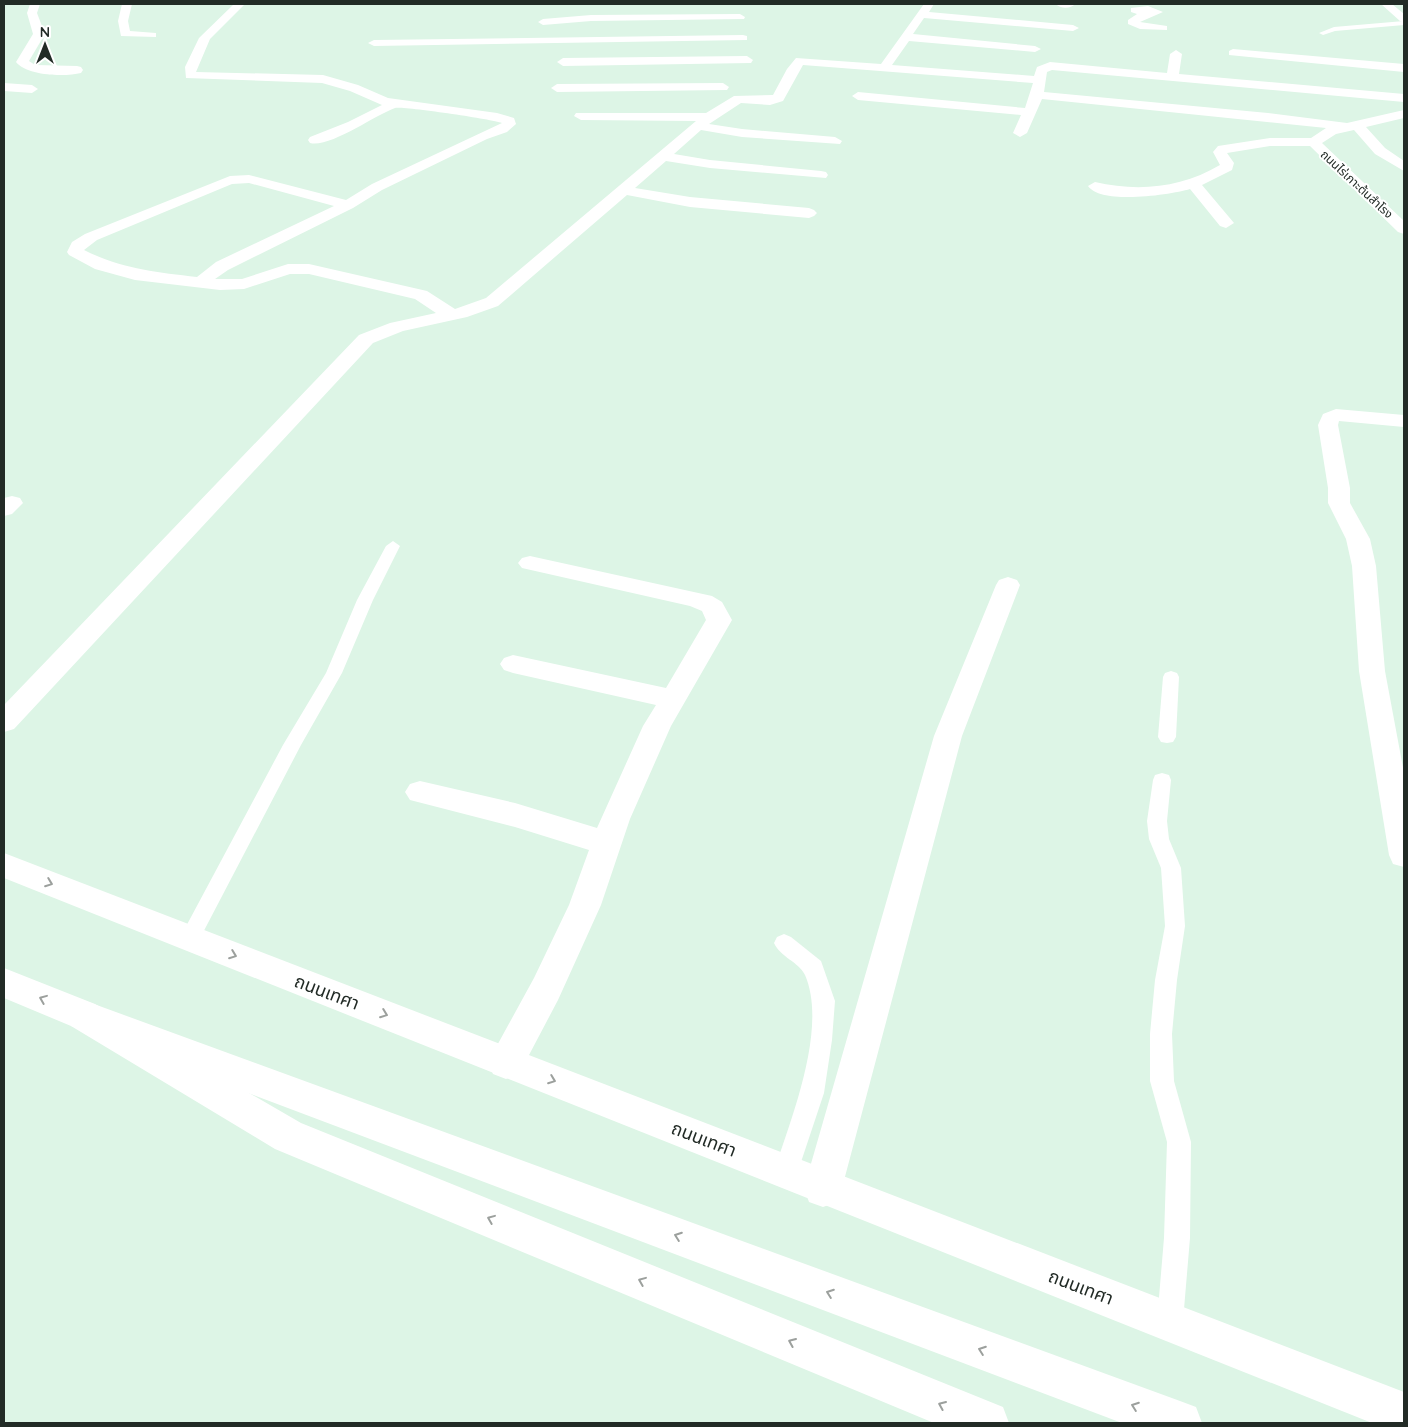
<svg xmlns="http://www.w3.org/2000/svg" width="1408" height="1427" font-family="Quicksand,'Noto Sans Thai',sans-serif">
  <rect width="100%" height="100%" fill="#ddf5e6"/>
  <g fill="none" stroke-linecap="round" stroke-linejoin="round">
    <!-- service -->
    <g fill="#fff" fill-rule="evenodd">
      <polygon points="1404,21 1404,25 1335,31 1323,35 1319,33 1334,27"/>
      <polygon points="393,541 400,546 373,600 342,673 301,745 197,944 190,947 183,944 180,938 183,932 283,745 326,673 357,600 386,546"/>
      <polygon points="1171,671 1177,673 1179,677 1176,737 1173,742 1167,743 1161,742 1158,737 1163,677 1165,673"/>
      <polygon points="1162,773 1169,775 1171,780 1167,821 1169,839 1181,868 1185,926 1177,980 1172,1034 1174,1081 1191,1142 1190,1238 1183,1321 1179,1330 1170,1334 1161,1330 1157,1321 1164,1238 1167,1142 1150,1081 1150,1034 1155,980 1165,926 1161,868 1149,839 1147,821 1153,780 1155,775"/>
      <path d="M784 934 791 937 821 961 835 1001 832 1040 824 1093 795 1180 786 1183 777 1180 774 1171C791 1119 828 1028 805 975 799 962 780 957 774 943L777 937Z"/>
    </g>
    <!-- minor -->
    <g fill="#fff" fill-rule="evenodd">
      <path d="M30 4H40L37 13 45 34 29 61 35 65 77 66 81 67 83 70 81 73C65 77 27 76 16 62L33 34 27 13Z"/>
      <polygon points="122,4 132,4 128,21 130,31 156,33 156,37 121,36 118,21"/>
      <path d="M234 4H245L210 39 196 72 323 75 358 85 388 98 497 113 514 118 516 124 507 132 487 139 382 190 353 208 228 270 215 279H242L288 264H309L427 291 455 309 486 298 696 121 581 120 574 116 576 113H706L734 96 773 95 787 69 796 58 881 64 924 4H934L929 12 1073 25 1079 28 1073 31 924 18 913 34 1035 46 1041 49 1035 52 909 41 892 65 1034 76 1037 67 1050 62 1167 73 1170 54 1176 50 1182 54 1179 74 1404 94V102L1052 70 1047 72 1044 92 1268 113 1347 123 1404 110V118L1366 127 1385 148 1404 161V171L1375 154 1354 130 1336 134 1322 143 1404 221V234L1398 232 1310 146H1270L1227 153 1234 163 1232 170 1202 185 1234 223 1226 228 1220 226 1190 189C1170 195 1101 205 1088 186L1095 182C1138 192 1181 188 1220 165L1213 152 1218 146 1270 138H1311L1326 128 1042 99 1027 133 1020 137 1013 133 1021 115 858 100 852 96 858 92 1025 108 1033 83 803 65 783 101 770 105 741 103 709 124 742 129 835 137 842 141 840 144 742 137 701 130 674 154 710 160 821 171 826 172 828 175 826 178 710 168 666 161 635 188 690 197 809 208 814 210 817 213 814 216 809 218 690 207 627 195 498 306 467 317 403 331 373 343 14 729 4 732V705L359 335 390 323 436 313 415 299 309 274H290L244 289 220 290 135 280 95 269 69 255 67 252 72 242 85 234 230 176 249 175 346 200 372 184 502 123C491 119 402 106 395 108 375 115 330 148 310 143L308 140 310 137 348 122 382 105 350 91 322 83 186 78 185 67 199 38ZM249 183 334 206 216 262 197 277C155 272 122 269 84 250L97 240 232 184Z"/>
      <path d="M1056 4H1075C1071 9 1060 9 1056 4Z"/>
      <polygon points="1381,4 1392,4 1404,14 1404,22 1400,21"/>
      <polygon points="1148,6 1163,12 1140,22 1167,26 1167,30 1140,29 1128,24 1128,20 1137,14 1131,12 1131,8"/>
      <polygon points="740,14 745,17 744,19 591,21 543,25 538,22 543,19 591,15"/>
      <polygon points="743,35 747,36 747,40 374,46 368,43 374,40"/>
      <polygon points="1233,49 1404,64 1404,72 1229,55 1229,51"/>
      <polygon points="747,56 753,60 751,63 563,66 557,62 563,58"/>
      <polygon points="4,83 32,85 38,89 32,93 4,91"/>
      <polygon points="723,83 729,87 727,90 557,92 551,88 557,84"/>
      <polygon points="1336,409 1404,415 1404,427 1339,421 1338,425 1350,488 1350,503 1370,539 1376,566 1385,671 1404,773 1404,867 1393,864 1389,855 1359,671 1352,566 1346,539 1328,503 1328,488 1318,425 1323,414"/>
      <polygon points="12,496 20,498 23,503 12,514 4,516 4,498"/>
      <polygon points="530,556 712,596 722,602 732,620 671,726 630,819 601,905 558,1000 519,1074 506,1079 493,1074 488,1062 534,978 569,905 589,850 515,827 410,800 405,792 410,784 420,781 515,803 597,828 643,726 656,705 513,673 504,670 500,664 504,658 513,655 666,688 706,620 702,611 690,606 522,568 518,563 522,558"/>
      <polygon points="1008,577 1017,580 1020,585 962,736 842,1188 837,1202 823,1207 809,1202 804,1188 934,736 996,585 999,580"/>
    </g>
    <!-- primary -->
    <g fill="#fff" fill-rule="evenodd">
      <polygon points="4,853 1404,1392 1404,1423 1372,1423 4,878"/>
      <polygon points="4,968 95,1004 301,1123 1003,1407 1009,1423 934,1423 275,1149 71,1026 4,998"/>
    </g>
    <!-- trunk -->
    <polygon fill="#fff" fill-rule="evenodd" points="83,1000 1180,1401 1196,1407 1202,1423 1122,1423 71,1026 66,1015 71,1004"/>
  </g>
  <!-- one-way arrows -->
  <defs><path id="oneway-chevron" d="M-2-3.5L2.5 0L-2 3.5" fill="none" stroke-width="1.6" stroke-linecap="round" stroke-linejoin="round" transform="scale(1.25)"/></defs>
  <g stroke="#9ca09d">
    <use href="#oneway-chevron" transform="translate(49 883) rotate(21)"/>
    <use href="#oneway-chevron" transform="translate(233 955) rotate(21)"/>
    <use href="#oneway-chevron" transform="translate(43 999) rotate(-158)"/>
    <use href="#oneway-chevron" transform="translate(384 1014) rotate(21)"/>
    <use href="#oneway-chevron" transform="translate(552 1080) rotate(21)"/>
    <use href="#oneway-chevron" transform="translate(491 1219) rotate(-158)"/>
    <use href="#oneway-chevron" transform="translate(678 1236) rotate(-160)"/>
    <use href="#oneway-chevron" transform="translate(642 1281) rotate(-158)"/>
    <use href="#oneway-chevron" transform="translate(830 1293) rotate(-160)"/>
    <use href="#oneway-chevron" transform="translate(792 1342) rotate(-157)"/>
    <use href="#oneway-chevron" transform="translate(982 1350) rotate(-160)"/>
    <use href="#oneway-chevron" transform="translate(942 1405) rotate(-157)"/>
    <use href="#oneway-chevron" transform="translate(1135 1406) rotate(-160)"/>
  </g>
  <g text-anchor="middle" dominant-baseline="central" stroke-width="4" stroke-linejoin="round" paint-order="stroke">
    <!-- far-street labels -->
    <g font-size="12" fill="#222b26" stroke="#fff">
      <text transform="translate(1357 184) rotate(43)">ถนนไร่เกาะต้นสำโรง</text>
    </g>
    <!-- near-street labels -->
    <g font-size="18" fill="#222b26" stroke="#fff">
      <text transform="translate(327 992) rotate(21)">ถนนเทศา</text>
      <text transform="translate(704 1139) rotate(21)">ถนนเทศา</text>
      <text transform="translate(1081 1287) rotate(21)">ถนนเทศา</text>
    </g>
  </g>
  <!-- border -->
  <rect width="1408" height="1427" fill="none" stroke="#222b26" stroke-width="10"/>
  <!-- north arrow -->
  <g transform="translate(45 45)" stroke="#ffffff" stroke-width="4" paint-order="stroke">
  <path d="M0-4L9 19L0 12L-9 19Z" fill="#222b26"/>
  <text y="-8" font-size="14" font-weight="bold" text-anchor="middle" fill="#222b26">N</text>
  </g>
</svg>
